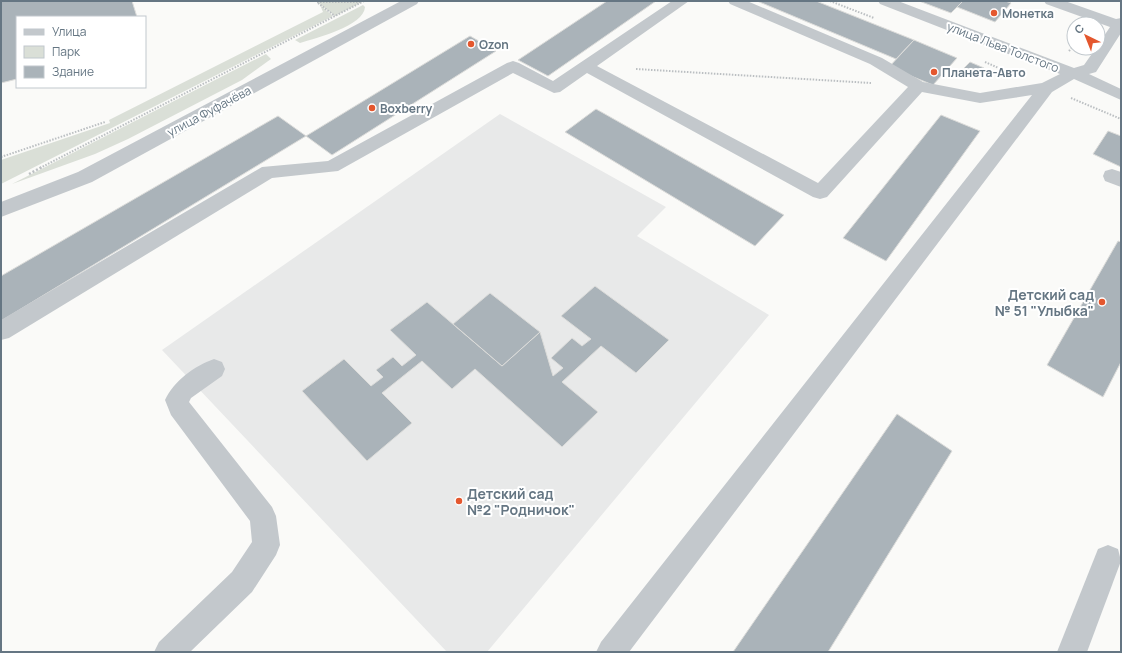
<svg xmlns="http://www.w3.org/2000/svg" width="1122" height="653" font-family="Manrope,sans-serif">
  <rect width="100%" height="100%" fill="#fafaf8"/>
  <!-- built -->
  <polygon fill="#e8e9e9" points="500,114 666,207 637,236 769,315 487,652 447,652 162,350"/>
  <!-- green -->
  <g fill="#dadfd7">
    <polygon points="317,2 362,2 335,16"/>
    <polygon points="320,5 333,16 1,184 1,160 110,123 109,120 323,12"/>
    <path d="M363 5 365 7C364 26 316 38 300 43L295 40Z"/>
    <polygon points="266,54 271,59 242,80 128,139 95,154 12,184"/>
  </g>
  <!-- building -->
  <g fill="#aab3b9" stroke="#dcdcda">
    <polygon points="1,1 132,1 137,17 17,17 17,79 1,83"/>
    <polygon points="607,1 656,1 548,76 518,60"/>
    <polygon points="757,1 816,1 914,40 896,59"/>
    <polygon points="919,1 963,1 951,13"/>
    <polygon points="963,1 1005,1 1011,3 995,22 957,7"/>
    <polygon points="470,36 496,51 332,155 306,136"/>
    <polygon points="914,40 957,58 933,85 889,67"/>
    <polygon points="970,62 984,68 978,74 964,68"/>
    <polygon points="596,109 784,215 755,246 565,132"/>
    <polygon points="941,115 980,131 886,261 843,238"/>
    <polygon points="278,116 306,136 1,321 1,276"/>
    <polygon points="1108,131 1121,136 1121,167 1093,154"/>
    <polygon points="1118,241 1121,242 1121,362 1103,397 1047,365"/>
    <polygon points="595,286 669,340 636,373 601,346 562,382 598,412 562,447 475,369 452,389 422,361 382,393 412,423 367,461 302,391 344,359 371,386 383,377 376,370 393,357 402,366 416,355 390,330 427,302 502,366 540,332 553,376 563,368 551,358 572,338 582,346 591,339 561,316"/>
    <polygon points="490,293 540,332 502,366 453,324"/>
    <polygon points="897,414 952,451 828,652 733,652"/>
  </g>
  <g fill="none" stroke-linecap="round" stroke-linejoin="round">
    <!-- path-far1 -->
    <g stroke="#bbbfc2" stroke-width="2" stroke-dasharray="1.5 1.5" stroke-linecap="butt">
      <polyline points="830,1 874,18"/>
      <polyline points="317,2 362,2"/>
      <polyline points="318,3 335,16"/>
      <polyline points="1069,51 1074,45"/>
      <polyline points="985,62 1010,73"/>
      <polyline points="636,69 871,83"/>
      <polyline points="1071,98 1121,119"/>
      <polyline points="1,157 105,122"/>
      <polyline points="40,168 364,1"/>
    </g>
    <!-- path -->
    <polyline stroke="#bbbfc2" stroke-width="2.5" stroke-dasharray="2 2" stroke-linecap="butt" points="29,174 42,167"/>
    <!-- minor -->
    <g fill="#c3c8cc" fill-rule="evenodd">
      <polygon points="401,1 419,1 417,4 92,182 1,217 1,202 78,172"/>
      <polygon points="672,1 689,1 597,66 818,183 908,87 870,64 730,4 728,1 747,1 882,58 923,82 980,93 1042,83 1060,74 880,4 878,1 898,1 1074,68 1084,65 1096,48 1098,48 1098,45 1110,27 1046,4 1044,1 1065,1 1116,19 1121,18 1121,33 1096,72 1089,74 1121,89 1121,100 1074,79 1052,92 629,652 596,652 601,642 1032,95 980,103 922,92 827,197 820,199 813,197 587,73 560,92 554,93 513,73 338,171 272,178 9,338 1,340 1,320 262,167 328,161 507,63 513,61 519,63 553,81"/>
      <polygon points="1112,169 1121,172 1121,187 1105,181 1103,176 1105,171"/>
      <path d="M214 359 222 362 225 369 222 376 191 398 189 402 272 507 276 516 280 545 276 555 252 592 190 652H154L159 642 232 572 252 542 250 521 171 415 165 400C174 381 194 366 214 359Z"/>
      <polygon points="1108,545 1118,549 1121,561 1087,652 1057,652 1098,549"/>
    </g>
  </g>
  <!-- markers -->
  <g fill="#e4572e" stroke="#fff" stroke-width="1.5">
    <circle cx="994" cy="13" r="4"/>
    <circle cx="471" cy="44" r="4"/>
    <circle cx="934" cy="72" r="4"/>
    <circle cx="372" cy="108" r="4"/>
    <circle cx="1102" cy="302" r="4"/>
    <circle cx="459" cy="501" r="4"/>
  </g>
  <g text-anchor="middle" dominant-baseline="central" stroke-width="4" stroke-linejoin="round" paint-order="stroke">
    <!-- far-poi labels -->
    <g font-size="12" font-weight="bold" fill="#657683" stroke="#fff" text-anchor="start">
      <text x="1002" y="13">Монетка</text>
      <text x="479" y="44">Ozon</text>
      <text x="942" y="72">Планета-Авто</text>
      <text x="380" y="108">Boxberry</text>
    </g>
    <!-- far-street labels -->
    <g font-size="12" fill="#657683" stroke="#fff">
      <text transform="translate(1003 47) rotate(21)">улица Льва Толстого</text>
      <text transform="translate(209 111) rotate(-28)">улица Фуфачёва</text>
    </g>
    <!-- poi labels -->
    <g font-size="14" font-weight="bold" fill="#657683" stroke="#fff" text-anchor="end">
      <text x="1094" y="294">Детский сад<tspan x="1094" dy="16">№ 51 "Улыбка"</tspan></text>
      <text x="467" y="493" text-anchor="start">Детский сад<tspan x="467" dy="16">№2 "Родничок"</tspan></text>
    </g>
  </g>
  <!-- border -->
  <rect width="1122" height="653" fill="none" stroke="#657683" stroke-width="4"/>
  <!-- legend -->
  <rect x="16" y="16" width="130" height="72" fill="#ffffff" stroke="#c1c8cd"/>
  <rect x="24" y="29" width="20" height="6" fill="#c3c8cc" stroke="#c1c8cd"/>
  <text x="52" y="36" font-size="12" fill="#657683">Улица</text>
  <rect x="24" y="46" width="20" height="12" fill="#dadfd7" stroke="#c1c8cd"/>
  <text x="52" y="56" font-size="12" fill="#657683">Парк</text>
  <rect x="24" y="66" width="20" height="12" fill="#aab3b9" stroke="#c1c8cd"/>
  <text x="52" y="76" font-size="12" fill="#657683">Здание</text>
  <!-- north arrow -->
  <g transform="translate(1086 36) rotate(317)"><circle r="19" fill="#ffffff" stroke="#c1c8cd"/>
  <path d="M0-3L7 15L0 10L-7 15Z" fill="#e4572e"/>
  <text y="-6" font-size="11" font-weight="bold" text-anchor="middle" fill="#657683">С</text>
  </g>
</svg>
